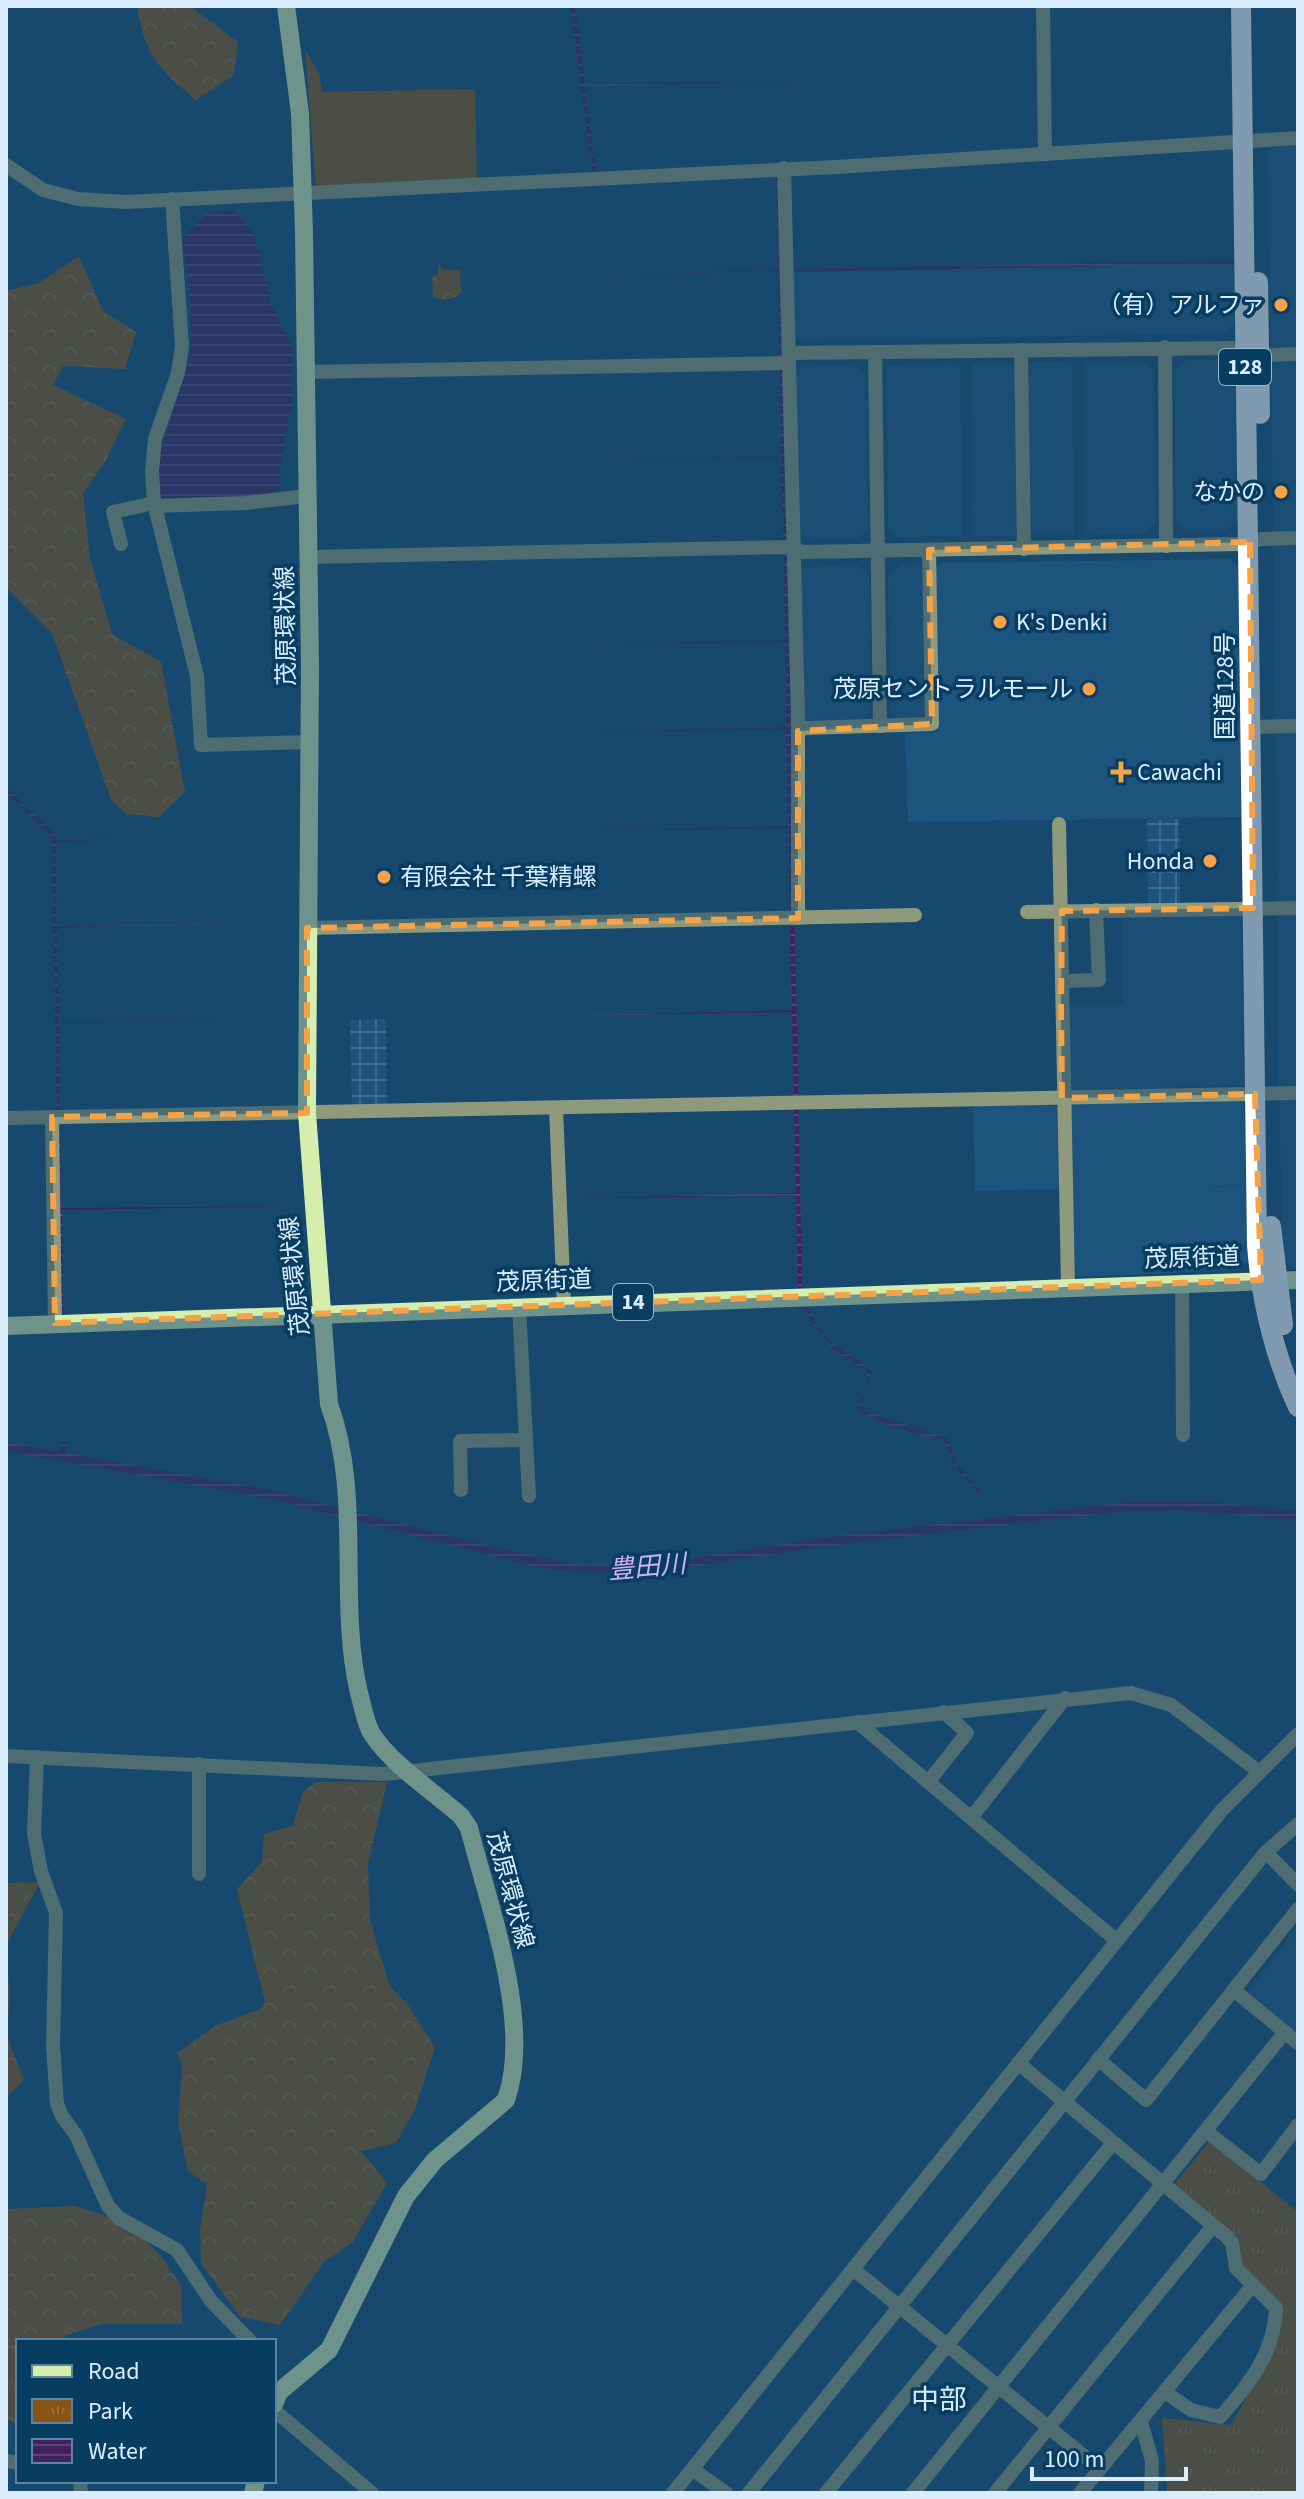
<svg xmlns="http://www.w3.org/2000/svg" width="1304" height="2499" font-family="'Source Sans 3','Noto Sans JP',sans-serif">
  <defs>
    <pattern id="industrial-grid" width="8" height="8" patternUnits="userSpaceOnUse" patternTransform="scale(2)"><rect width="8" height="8" fill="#1d547e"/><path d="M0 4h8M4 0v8" fill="none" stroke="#3d6d91"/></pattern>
    <pattern id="forest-crowns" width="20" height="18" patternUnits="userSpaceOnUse" patternTransform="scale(2)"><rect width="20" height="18" fill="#885518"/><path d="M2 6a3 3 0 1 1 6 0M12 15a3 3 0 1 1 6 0" fill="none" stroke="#986e3b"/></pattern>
    <pattern id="park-tufts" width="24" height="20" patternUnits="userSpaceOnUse" patternTransform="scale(2)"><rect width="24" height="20" fill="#885518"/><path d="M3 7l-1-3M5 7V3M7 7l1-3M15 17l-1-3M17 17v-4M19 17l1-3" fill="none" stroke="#986e3b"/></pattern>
    <pattern id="water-rules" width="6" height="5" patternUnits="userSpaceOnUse" patternTransform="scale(2)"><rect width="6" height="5" fill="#41215e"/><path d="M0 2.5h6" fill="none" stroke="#5c4276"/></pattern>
  </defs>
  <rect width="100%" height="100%" fill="#17486e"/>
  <!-- built -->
  <g fill="#1d547e">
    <polygon points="1298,145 1298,347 1271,347 1267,147"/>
    <polygon points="1234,264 1234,324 1225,333 798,341 793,336 790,272"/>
    <polygon points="1298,359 1298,532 1273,532 1271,360"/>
    <polygon points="1186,360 1225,360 1235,369 1237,521 1225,531 1186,532 1176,521 1174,371"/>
    <polygon points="1085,361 1143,361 1153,370 1156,521 1143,534 1085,535"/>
    <polygon points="1034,362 1070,362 1072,366 1074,535 1031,535 1029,367"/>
    <polygon points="957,363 960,366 963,536 896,537 888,528 886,366"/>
    <polygon points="974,363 1008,363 1014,368 1016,536 973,536 971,366"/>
    <polygon points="856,365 866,374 868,529 859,538 805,539 798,533 796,367"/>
    <polygon points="1273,543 1298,543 1298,721 1275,722"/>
    <polygon points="1230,559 1238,566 1241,817 908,822 905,733 938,732 934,570 940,563"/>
    <polygon points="918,563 924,570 927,709 920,718 898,718 890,712 888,576 901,564"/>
    <polygon points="856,564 869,576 871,712 865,719 808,720 805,718 801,568"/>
    <polygon points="1275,730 1298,730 1298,903 1277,904"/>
    <polygon points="1241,912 1244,1085 1066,1091 1066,1004 1123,1004 1122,915"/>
    <polygon points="1277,912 1298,912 1298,1087 1278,1087"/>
    <polygon points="1298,1099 1298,1268 1292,1268 1283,1261 1279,1100"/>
    <polygon points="1244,1101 1246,1185 1190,1187 1246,1186 1248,1261 1238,1270 1073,1277 1069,1104"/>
    <polygon points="1061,1104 1063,1189 975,1191 973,1106"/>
    <polygon points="1298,1925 1298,2043 1243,1998"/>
  </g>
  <!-- industrial -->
  <g fill="url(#industrial-grid)">
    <polygon points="1179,819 1180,904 1148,904 1147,820"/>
    <polygon points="386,1019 387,1106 352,1107 350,1020"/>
  </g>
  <!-- green -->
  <polygon fill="#885518" points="305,50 319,73 322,92 475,89 477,180 584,174 316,189"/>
  <!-- forest -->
  <g fill="url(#forest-crowns)">
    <path d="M137 6H190L238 42 234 75 196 100C158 69 144 54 137 6Z"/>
    <polygon points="79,256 103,311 136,332 125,369 63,366 53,385 126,419 105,462 83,493 90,558 112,634 161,662 185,792 159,817 126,814 111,800 52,633 6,587 6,291 39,283"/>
    <path d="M438 264 443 270H460L461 293C454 300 441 302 433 296L432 278 438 273Z"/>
    <polygon points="315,1782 387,1782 368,1865 370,1920 389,1985 408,2005 435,2047 415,2109 396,2143 361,2151 387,2183 353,2242 324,2262 280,2325 240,2317 201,2263 200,2230 207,2185 188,2171 178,2124 182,2065 177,2053 217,2025 259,2010 265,2002 237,1889 262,1862 264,1834 293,1826 302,1794"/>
    <polygon points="40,1882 6,1946 6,1883"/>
    <polygon points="6,1957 10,1993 7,2036 24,2080 6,2097"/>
    <polygon points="75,2206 129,2223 160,2255 181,2285 182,2324 101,2324 65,2336 66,2341 18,2341 18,2425 6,2418 6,2209"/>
  </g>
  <!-- park -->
  <polygon fill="url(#park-tufts)" points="1210,2141 1298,2212 1298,2493 1164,2493 1167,2489 1162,2418 1231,2425 1264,2366 1279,2316 1243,2269 1237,2242 1172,2187"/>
  <!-- water -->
  <g fill="url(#water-rules)">
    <polygon points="570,6 575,6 585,84 831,80 585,86 596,172 833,161 593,174"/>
    <path d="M776 176H780L802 1286C807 1312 818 1334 841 1349 851 1356 864 1361 871 1372L861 1409 948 1439 956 1463 980 1491 978 1493 953 1464 946 1442 885 1424 858 1410 868 1382 866 1370 833 1349 806 1315 798 1286 796 1195 563 1199 796 1193 792 1012 558 1016 792 1010 788 828 554 832 788 826 786 729 555 733 786 727 785 642 550 645 785 640 783 542 552 545 783 540 781 457 546 459 781 456 778 271 543 276 778 270Z"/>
    <path d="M233 209 254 234 271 304 291 345 292 401 280 467 282 487 270 495 167 502C138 480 189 380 191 349 192 318 188 270 182 239L206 214Z"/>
    <polygon points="1234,260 1234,264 790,272 791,269"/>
    <polygon points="6,787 51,830 56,840 132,839 56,842 57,926 295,923 57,928 59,1023 291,1021 59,1024 61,1208 298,1206 62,1210 63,1313 60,1313 52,838 6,792"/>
    <path d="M62 1441H66V1453L270 1490 492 1547 581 1565 664 1563 821 1538 1130 1502H1208L1298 1511V1520L1179 1510 1128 1511C1023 1523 918 1534 814 1548 720 1561 632 1583 537 1567L276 1500 6 1451V1442L61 1452Z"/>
  </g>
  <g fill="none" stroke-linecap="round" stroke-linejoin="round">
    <!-- minor -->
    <g stroke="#8e9a7b" stroke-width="14">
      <polyline points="1043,6 1045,154"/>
      <polyline points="6,165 43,190 78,199 126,202 836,167 1298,138"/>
      <polyline points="784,168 798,715 798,918"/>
      <polyline points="172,199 182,346 178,373 155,439 152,471 154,503 197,676 201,745 310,742"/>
      <polyline points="1165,347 1166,546"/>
      <polyline points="1021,350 1024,549"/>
      <polyline points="875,352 880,726"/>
      <polyline points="789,353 1238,348 1268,355 1298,354"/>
      <polyline points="306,372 789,363"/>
      <polyline points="154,506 245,503 307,496"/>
      <polyline points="121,544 113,512 154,503"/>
      <polyline points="309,557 790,547 803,552 1240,544 1262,539 1298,538"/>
      <polyline points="1252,727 1298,726"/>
      <polyline points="798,731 805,728 932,724 929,550"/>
      <polyline points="1059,824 1068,1287"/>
      <polyline points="1027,912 1298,908"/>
      <polyline points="307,928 915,915"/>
      <polyline points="1063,981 1099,980 1096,910"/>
      <polyline points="556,1108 564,1305"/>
      <polyline points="52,1117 55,1323"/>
      <polyline points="6,1118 1298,1093"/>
      <polyline points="1182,1282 1183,1435"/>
      <polyline points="519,1306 529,1496"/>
      <polyline points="461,1490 460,1441 526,1440"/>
      <polyline points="857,1722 1116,1940"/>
      <polyline points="6,1756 384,1774 1131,1693 1171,1705 1258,1771"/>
      <polyline points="37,1757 34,1834 41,1871 56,1913 53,2046 57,2104 62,2116 76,2135 108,2206 119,2218 177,2250 211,2301 250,2341"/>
      <polyline points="199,1764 199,1874"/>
      <polyline points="928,1782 967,1733 944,1712"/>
      <polyline points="971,1818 1065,1698"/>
      <polyline points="1266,1852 1298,1885"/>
      <polyline points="1235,1991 1298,2043"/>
      <polyline points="1098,2059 1146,2100 1298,1909"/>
      <path d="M1018 2063 1227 2237 1232 2243 1236 2268 1276 2308C1275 2352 1249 2385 1220 2417L1191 2410 1165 2392"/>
      <polyline points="1206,2131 1261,2174 1298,2125"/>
      <polyline points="853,2269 1100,2469"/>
      <polyline points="274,2410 372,2493"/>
      <polyline points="1141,2422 1152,2461 1151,2493"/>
      <polyline points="6,2461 18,2463"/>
      <polyline points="692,2469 726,2493"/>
      <polyline points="80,2481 81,2493"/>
      <polyline points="673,2493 1222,1810 1298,1734"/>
      <polyline points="749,2493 1266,1852 1298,1824"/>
      <polyline points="826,2493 1113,2143"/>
      <polyline points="913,2493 1285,2032"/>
      <polyline points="995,2493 1213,2226"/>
      <polyline points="1080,2493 1253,2285"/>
    </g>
    <!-- major -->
    <g stroke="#d5eeae" stroke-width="18">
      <polyline points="6,1326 1298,1280"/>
      <path d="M274 2404 279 2392 329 2350 406 2196 435 2160 506 2100C533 2024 488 1903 469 1828L461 1816C434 1792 391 1764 372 1734 365 1723 363 1706 359 1693 337 1599 363 1496 329 1404L307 1113 310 668 304 232 300 113 286 6"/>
      <polyline points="253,2493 256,2481"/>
    </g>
    <!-- highway -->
    <g stroke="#fff" stroke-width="20">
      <path d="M1241 6 1257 1245C1261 1300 1275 1358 1298 1407"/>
      <polyline points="1258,282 1260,414"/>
      <polyline points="1271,1226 1283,1325"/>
    </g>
  </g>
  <!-- marked area -->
  <path d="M0 0H1304V2499H0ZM1250 542 1253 908 1062 911 1061 1008 1062 1098 1255 1094 1261 1280 55 1323 52 1117 307 1113V928L798 918V731L932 724 929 550Z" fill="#17486e" fill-opacity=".55" fill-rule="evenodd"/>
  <path fill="none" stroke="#f5a346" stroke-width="6" stroke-dasharray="16 10" stroke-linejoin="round" d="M1250 542 1253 908 1062 911 1061 1008 1062 1098 1255 1094 1261 1280 55 1323 52 1117 307 1113V928L798 918V731L932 724 929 550Z"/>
  <!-- markers -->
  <g fill="#f5a346" stroke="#083d62" stroke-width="3">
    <circle cx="1281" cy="305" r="8"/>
    <circle cx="1281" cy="492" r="8"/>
    <circle cx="1000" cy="622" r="8"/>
    <circle cx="1089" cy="689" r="8"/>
    <path d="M1117 760h8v8h8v8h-8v8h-8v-8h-8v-8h8z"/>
    <circle cx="1210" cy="861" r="8"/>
    <circle cx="384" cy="877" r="8"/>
  </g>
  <g text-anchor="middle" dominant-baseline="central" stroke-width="7" stroke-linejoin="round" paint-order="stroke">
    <!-- shield labels -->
    <g fill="#083d62" stroke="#9bb8cf" stroke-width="2">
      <rect x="1219" y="349" width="52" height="36" rx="6"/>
      <rect x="613" y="1284" width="40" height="36" rx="6"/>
    </g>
    <g font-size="22" font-weight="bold" fill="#daedfe">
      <text x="1245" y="367">128</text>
      <text x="633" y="1302">14</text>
    </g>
    <!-- poi labels -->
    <g font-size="24" fill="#daedfe" stroke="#083d62" text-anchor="end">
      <text x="1265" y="305">（有）アルファ</text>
      <text x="1265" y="492">なかの</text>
      <text x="1016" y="622" text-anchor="start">K's Denki</text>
      <text x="1073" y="689">茂原セントラルモール</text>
      <text x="1137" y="772" text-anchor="start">Cawachi</text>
      <text x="1194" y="861">Honda</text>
      <text x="400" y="877" text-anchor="start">有限会社 千葉精螺</text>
    </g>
    <!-- street labels -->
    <g font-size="24" fill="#daedfe" stroke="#083d62">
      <text transform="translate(286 626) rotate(-91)">茂原環状線</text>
      <text transform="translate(1225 686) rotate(-90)">国道128号</text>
      <text transform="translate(1192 1258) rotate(-2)">茂原街道</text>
      <text transform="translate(295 1276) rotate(-96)">茂原環状線</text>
      <text transform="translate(544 1281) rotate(-2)">茂原街道</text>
      <text transform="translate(510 1890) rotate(75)">茂原環状線</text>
    </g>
    <!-- water labels -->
    <g font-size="26" font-style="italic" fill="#d2affa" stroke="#083d62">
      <text transform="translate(647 1567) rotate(-5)">豊田川</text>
    </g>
    <!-- quarter labels -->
    <g font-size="28" fill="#daedfe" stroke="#083d62">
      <text x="939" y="2400">中部</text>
    </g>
  </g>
  <!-- border -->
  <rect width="1304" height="2499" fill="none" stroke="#daedfe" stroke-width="16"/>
  <!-- legend -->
  <rect x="16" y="2339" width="260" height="144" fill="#083d62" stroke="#5c83a0" stroke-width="2"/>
  <rect x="32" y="2365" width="40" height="12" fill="#d5eeae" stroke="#5c83a0" stroke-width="2"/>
  <text x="88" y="2379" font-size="24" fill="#daedfe">Road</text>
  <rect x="32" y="2399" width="40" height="24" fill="url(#park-tufts)" stroke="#5c83a0" stroke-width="2"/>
  <text x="88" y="2419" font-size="24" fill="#daedfe">Park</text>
  <rect x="32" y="2439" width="40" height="24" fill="url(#water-rules)" stroke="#5c83a0" stroke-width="2"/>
  <text x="88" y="2459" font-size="24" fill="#daedfe">Water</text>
  <!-- scale -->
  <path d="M1032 2467v12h154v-12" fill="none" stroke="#daedfe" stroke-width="4"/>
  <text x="1044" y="2467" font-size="24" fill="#daedfe" stroke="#083d62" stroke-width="6" paint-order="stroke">100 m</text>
</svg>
